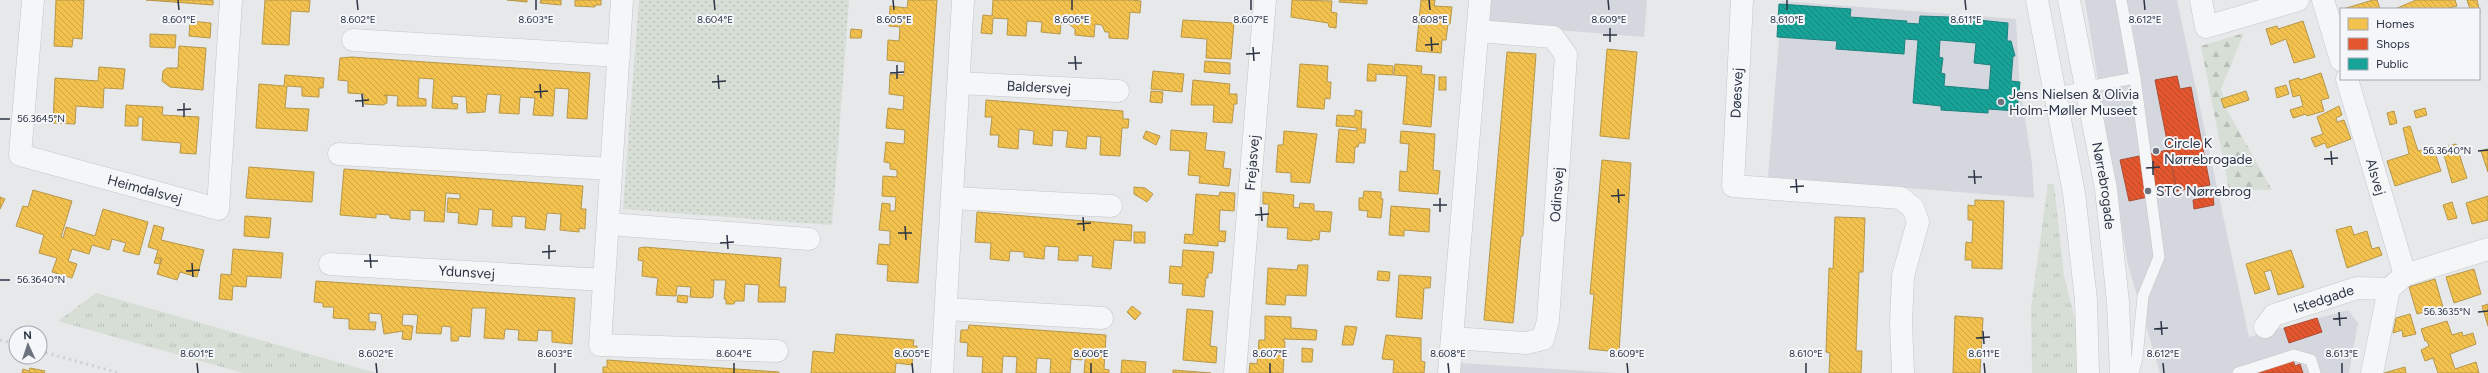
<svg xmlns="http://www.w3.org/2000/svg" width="2488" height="373" font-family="Figtree,sans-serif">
  <defs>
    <pattern id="grass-tufts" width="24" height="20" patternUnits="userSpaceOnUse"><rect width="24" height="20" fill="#d6ded6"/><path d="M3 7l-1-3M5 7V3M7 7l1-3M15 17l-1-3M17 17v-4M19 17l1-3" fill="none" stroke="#b8bfb9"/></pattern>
    <pattern id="forest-firs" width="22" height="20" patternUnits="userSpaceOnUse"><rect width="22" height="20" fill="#d6ded6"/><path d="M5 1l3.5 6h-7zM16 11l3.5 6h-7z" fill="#b8bfb9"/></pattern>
    <pattern id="park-dots" width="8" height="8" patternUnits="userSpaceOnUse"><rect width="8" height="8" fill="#d6ded6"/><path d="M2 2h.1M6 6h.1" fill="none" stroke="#b8bfb9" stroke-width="1.8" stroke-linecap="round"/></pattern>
    <pattern id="homes-back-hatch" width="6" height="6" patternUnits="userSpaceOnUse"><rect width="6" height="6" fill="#f2c14e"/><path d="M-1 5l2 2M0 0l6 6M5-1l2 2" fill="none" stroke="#d0a645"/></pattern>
    <pattern id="shops-back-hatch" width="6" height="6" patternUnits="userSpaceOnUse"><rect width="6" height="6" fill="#e4572e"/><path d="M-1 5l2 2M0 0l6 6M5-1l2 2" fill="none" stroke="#b94929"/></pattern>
    <pattern id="public-back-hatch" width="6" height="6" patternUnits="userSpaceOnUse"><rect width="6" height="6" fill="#17a398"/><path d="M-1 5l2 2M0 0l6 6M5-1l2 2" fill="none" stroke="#15867e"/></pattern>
  </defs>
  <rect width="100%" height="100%" fill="#e6e8ea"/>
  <!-- built -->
  <g fill="#d4d7dd">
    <polygon points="1488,0 1647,0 1644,37 1486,24"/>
    <polygon points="2085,0 2177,0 2249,337 2348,310 2358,323 2349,373 2160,373 2128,265"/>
    <polygon points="1782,1 2016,19 2019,78 2032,164 2034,198 1768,177"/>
    <polygon points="1461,363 1617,373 1460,373"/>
  </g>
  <!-- grass -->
  <g fill="url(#grass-tufts)">
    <polygon points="2048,184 2054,184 2064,276 2076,323 2077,373 2032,373 2031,308"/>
    <polygon points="96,293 376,373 243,373 58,321"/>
  </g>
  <!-- forest -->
  <polygon fill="url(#forest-firs)" points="2244,33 2221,89 2227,110 2272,190 2229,189 2201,46"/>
  <!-- park -->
  <polygon fill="url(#park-dots)" points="639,0 849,0 832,225 623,209"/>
  <!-- homes -->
  <g fill="url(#homes-back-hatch)" stroke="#b6974b">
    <polygon points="56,0 84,0 82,39 73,38 72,47 54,46"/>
    <polygon points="146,0 213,0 213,5"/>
    <polygon points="265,0 310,0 309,12 291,11 289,45 262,44"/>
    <polygon points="507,0 527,0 527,2"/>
    <polygon points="541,0 561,0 561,5 540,3"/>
    <polygon points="575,0 601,0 601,5 595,5 595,7 575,6"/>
    <polygon points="908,0 937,0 918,283 887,281 888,265 877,264 879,244 890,245 890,231 879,230 882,203 890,204 890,211 895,211 896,197 882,196 883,176 897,177 897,170 890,169 890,163 884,162 886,142 904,144 905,130 886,128 888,108 903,110 904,96 889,94 890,74 904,75 905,62 887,60 888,40 899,41 900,27 889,26 890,6 907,8"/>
    <polygon points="993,0 1131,0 1141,1 1140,13 1130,12 1128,39 1109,38 1109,32 1105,32 1102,25 1095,24 1094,37 1075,35 1075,29 1069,24 1061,24 1060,34 1041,32 1042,22 1027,21 1026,36 1007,35 1008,19 993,18 992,34 981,33 983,15 992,16"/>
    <polygon points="1292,0 1332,1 1331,12 1337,13 1336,28 1329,27 1328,23 1291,17"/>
    <polygon points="1340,0 1367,0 1367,4 1339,2"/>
    <polygon points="1421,0 1435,0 1434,6 1452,7 1450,24 1448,24 1446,40 1442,40 1441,53 1416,51"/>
    <polygon points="2373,0 2377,0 2380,9 2343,9"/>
    <polygon points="2416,0 2455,0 2457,6 2446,9 2395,9"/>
    <polygon points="2467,0 2477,0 2480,13 2479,9 2470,9"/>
    <polygon points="1183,20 1234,23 1231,59 1206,58 1207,39 1181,37"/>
    <polygon points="190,21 211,23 210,38 189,36"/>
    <polygon points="2303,21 2315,57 2294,63 2286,39 2271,45 2266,29 2277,26 2278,29"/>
    <polygon points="851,29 862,30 861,38 850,38"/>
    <polygon points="150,34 176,35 175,48 150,47"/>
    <polygon points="179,46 206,48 203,90 170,87 162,81 163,71 167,68 178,68"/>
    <polygon points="1607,49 1637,52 1629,139 1600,136"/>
    <polygon points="1507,52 1536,54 1523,236 1521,236 1513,323 1484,320"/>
    <polygon points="351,57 590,73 587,119 567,118 569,89 555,88 553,116 533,115 535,98 520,97 519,114 499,113 501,95 487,94 485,112 467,113 466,97 452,96 452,103 458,104 457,109 432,108 434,79 419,78 418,98 426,99 426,106 397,106 398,96 384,95 387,96 387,103 383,105 364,104 364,94 348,93 348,81 338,80 340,58"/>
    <polygon points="1205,61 1230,63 1230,74 1204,72"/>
    <polygon points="1300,64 1328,66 1327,82 1331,82 1330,99 1325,98 1324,109 1297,107"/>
    <polygon points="1368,64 1393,66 1393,75 1376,74 1376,81 1367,81"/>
    <polygon points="1395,64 1422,66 1421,74 1435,75 1431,127 1403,124 1407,76 1394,75"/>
    <polygon points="99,67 125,69 123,89 104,88 103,108 76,106 75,124 53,123 55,78 98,81"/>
    <polygon points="1153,71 1184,74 1182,92 1151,89"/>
    <polygon points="2321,73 2329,98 2321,100 2324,111 2307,116 2306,114 2293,118 2290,110 2303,106 2300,95 2293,97 2289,81 2299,78 2300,80"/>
    <polygon points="285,75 324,78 323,88 319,88 319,97 302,96 302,87 287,86 285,108 309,109 307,131 256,128 259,84 284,86"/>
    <rect x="1439" y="77" width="7" height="13"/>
    <polygon points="1193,80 1230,84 1229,94 1237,94 1237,104 1234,104 1232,123 1213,122 1214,105 1191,105"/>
    <polygon points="2286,85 2289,94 2277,98 2275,88"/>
    <polygon points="1151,91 1163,92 1162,103 1150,102"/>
    <polygon points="2246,91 2249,100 2224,108 2221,99"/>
    <polygon points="986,100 1123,111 1123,119 1129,119 1128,128 1122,128 1120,156 1100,155 1101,137 1087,136 1086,149 1066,147 1068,131 1053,130 1052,146 1033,144 1034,131 1019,129 1018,149 998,147 999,135 990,135 992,117 985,117"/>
    <polygon points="126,105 163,107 162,115 199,117 196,154 180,153 181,143 142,140 143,117 138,117 138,126 125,126"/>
    <polygon points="2339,106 2342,115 2336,118 2337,122 2344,120 2351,139 2327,148 2325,143 2315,147 2311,138 2323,134 2317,117"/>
    <polygon points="2425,108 2427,115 2416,118 2414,111"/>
    <polygon points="1355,110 1362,111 1361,129 1366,129 1365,143 1359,143 1358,147 1355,147 1354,163 1336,162 1339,129 1357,131 1357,128 1336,126 1337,115 1355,116"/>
    <polygon points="2394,111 2397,123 2390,125 2387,113"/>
    <polygon points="2410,126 2418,151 2433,147 2441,171 2395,186 2387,161 2409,154 2403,128"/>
    <polygon points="1171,130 1207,133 1205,150 1225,152 1223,168 1231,169 1229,186 1199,183 1200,176 1188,175 1190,151 1170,150"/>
    <polygon points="1146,131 1160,136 1156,145 1143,138"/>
    <polygon points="1284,131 1317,134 1310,183 1291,182 1291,173 1276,172 1278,145 1283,145"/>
    <polygon points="1401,131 1435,134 1433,170 1440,171 1438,194 1399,191 1400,171 1407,172 1409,144 1400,143"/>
    <polygon points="2456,144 2467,178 2452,183 2442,148"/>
    <polygon points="2488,149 2488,172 2481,151"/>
    <polygon points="1602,160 1631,163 1619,352 1589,349 1594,294 1590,294"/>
    <polygon points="249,167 314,172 312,202 246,198"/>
    <polygon points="344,169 583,186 581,209 586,209 585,229 579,228 579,232 560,230 561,214 547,213 545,230 525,228 526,217 512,216 512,227 492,226 493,210 479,209 477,225 458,223 459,213 447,212 448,198 460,199 460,194 446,193 444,222 424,221 425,211 410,210 410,220 390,218 390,215 376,214 376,218 340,215"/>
    <polygon points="1134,187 1145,188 1153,194 1147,202 1134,194"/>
    <polygon points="33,190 72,201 61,237 63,238 66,227 95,236 103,209 148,222 139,255 123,251 126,243 112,239 109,250 92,245 89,254 72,249 68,261 77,264 72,278 52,272 57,258 39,253 44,235 16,226 23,206 28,207"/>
    <polygon points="1364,191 1381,192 1381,199 1383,199 1381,218 1367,217 1368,211 1359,210 1359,198 1363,198"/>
    <polygon points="1220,192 1235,193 1234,211 1220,210 1219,231 1226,231 1225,242 1218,241 1218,246 1184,243 1185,234 1193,235 1196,194 1219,196"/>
    <polygon points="1263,192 1294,195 1293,207 1299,208 1300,203 1314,204 1314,211 1332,212 1330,232 1320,231 1319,240 1312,239 1312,241 1287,239 1288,228 1267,227 1269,204 1263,204"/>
    <polygon points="2488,196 2488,220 2472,224 2466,203"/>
    <polygon points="0,197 5,199 0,209"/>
    <polygon points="1975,200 2004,201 2002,269 1972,268 1972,260 1965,260 1966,242 1972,243 1973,220 1968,220 1968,205 1975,206"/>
    <polygon points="2452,202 2457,218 2448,220 2443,205"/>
    <polygon points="1391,206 1430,209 1429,232 1404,230 1404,236 1389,235"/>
    <polygon points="977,212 1132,225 1131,241 1114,240 1111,269 1092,267 1093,256 1078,255 1078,261 1058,260 1059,247 1045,246 1044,259 1024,257 1024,252 1010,251 1009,261 990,259 991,243 975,242"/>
    <polygon points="245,216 271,218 269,238 244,236"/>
    <polygon points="1835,217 1865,218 1863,272 1859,272 1856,351 1862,351 1861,373 1829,373 1830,353 1826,352 1829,268 1833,269"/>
    <polygon points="154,225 164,228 161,240 204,250 197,277 180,272 177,280 157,274 162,259 156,257 158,250 148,247"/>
    <polygon points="2351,226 2354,235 2367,231 2372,249 2379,247 2382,255 2347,268 2336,230"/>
    <rect x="1134" y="232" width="11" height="11"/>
    <polygon points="644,247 781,258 779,287 786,287 785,302 758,302 759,285 745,284 744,301 735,301 734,304 726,304 726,299 724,299 726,280 711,280 714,281 713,297 710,298 690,297 691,287 677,286 676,296 656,295 658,278 642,276 643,261 638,260 639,248"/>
    <polygon points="233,249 283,253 281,278 247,276 246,287 233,286 232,300 219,299 221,274 231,275"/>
    <polygon points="1183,250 1214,252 1212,273 1208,273 1208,278 1206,277 1204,297 1182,295 1183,284 1169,283 1170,266 1182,267"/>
    <polygon points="2291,250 2304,287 2278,295 2271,270 2264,272 2270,289 2255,294 2246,264"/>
    <polygon points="156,257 161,259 160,264 154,263"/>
    <polygon points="1298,265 1308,265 1306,296 1286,295 1285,305 1266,304 1268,268 1297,270"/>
    <polygon points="2474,269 2481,294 2454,303 2446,277"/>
    <polygon points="1378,271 1390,272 1389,281 1377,280"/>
    <polygon points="1399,275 1431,277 1430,288 1424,288 1422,319 1396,317"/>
    <polygon points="2435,279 2443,307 2417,314 2409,287"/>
    <polygon points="316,281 575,298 572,344 552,342 552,331 538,330 537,341 518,340 519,330 505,329 504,339 484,338 486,308 472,308 470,337 459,336 458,341 451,341 451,327 442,326 441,334 416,333 418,315 403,314 402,325 413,326 411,340 402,339 403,331 384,334 381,314 369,313 369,322 376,322 375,330 349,329 349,319 333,318 334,307 323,307 323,303 314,302"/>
    <polygon points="678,295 688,296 687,303 677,302"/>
    <polygon points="2488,304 2488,326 2482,306"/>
    <polygon points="1132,306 1141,313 1135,320 1127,312"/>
    <polygon points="1187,309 1213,311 1210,346 1217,347 1216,363 1183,360"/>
    <polygon points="2410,314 2416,334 2403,337 2402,330 2393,333 2396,318"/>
    <polygon points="1265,316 1291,317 1291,328 1317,330 1316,340 1283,339 1285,342 1283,373 1249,373 1250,363 1257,364 1259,340 1265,340"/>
    <polygon points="1955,316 1983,318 1980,373 1953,373"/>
    <polygon points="2447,321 2452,335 2462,332 2463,336 2473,333 2476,344 2450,354 2455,369 2476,362 2479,373 2438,373 2433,358 2425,361 2421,350 2429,346 2427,341 2425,341 2421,329"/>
    <polygon points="969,325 1106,335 1104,369 1109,370 1109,373 1084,373 1086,350 1082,350 1082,360 1071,359 1070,373 1050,373 1051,359 1037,358 1036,373 1016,373 1017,357 1003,356 1002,373 982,373 983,357 967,356 968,343 960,342 961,330 968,330"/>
    <polygon points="1345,326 1357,327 1353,345 1342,345"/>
    <polygon points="836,334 914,340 913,346 917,346 917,354 913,354 912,365 896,363 895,373 811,373 813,351 834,353"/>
    <polygon points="1386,335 1421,338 1421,361 1425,362 1424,373 1393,373 1394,360 1382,359"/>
    <polygon points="1302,348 1313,349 1312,362 1302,362"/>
    <polygon points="607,360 779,372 779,373 603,373 603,367 607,367"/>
    <polygon points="1122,360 1146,362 1145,373 1121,373"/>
    <polygon points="2405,367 2406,373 2384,373"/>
    <polygon points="30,368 45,371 44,373 22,373 23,369 29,371"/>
    <polygon points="1173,370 1211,373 1173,373"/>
  </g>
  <!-- shops -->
  <g fill="url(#shops-back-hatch)" stroke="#ac4c35">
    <polygon points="2177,76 2180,89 2191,87 2210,185 2177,191 2155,80"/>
    <polygon points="2168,150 2177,191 2129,201 2120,160"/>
    <polygon points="2213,196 2214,205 2194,209 2193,200"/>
    <polygon points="2317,318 2322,332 2289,343 2284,328"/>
    <polygon points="2293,360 2295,366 2300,364 2303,373 2250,373"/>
  </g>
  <!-- public -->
  <path fill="url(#public-back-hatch)" stroke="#1d827f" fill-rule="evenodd" d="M1779 4 1851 9 1850 17 1907 21 1906 23 1919 24 1920 16 1978 18V20L2008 23 2007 41H2011L2015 56H2013L2011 81 2020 82 2017 111 1988 109V113L1941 110V106L1913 103 1918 40 1905 39 1904 54 1836 49 1837 41 1777 37ZM1940 40 1976 43 1974 63 1991 65 1989 90 1944 86 1945 74 1941 73 1943 58 1939 57Z"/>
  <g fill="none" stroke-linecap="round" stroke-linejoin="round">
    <defs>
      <g id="service">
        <polyline points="2121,0 2135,78"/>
        <polyline points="2056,93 2135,78 2159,257 2143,296 2137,358 2133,373"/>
        <polyline points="2238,373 2294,355 2311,360 2315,373"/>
      </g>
      <g id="minor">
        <path id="s1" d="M33 0 20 155 218 209 231 0"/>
        <polyline points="622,0 600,345 777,351"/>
        <polyline points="1742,0 1733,186 1901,198 1913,208 1918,222 1903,276 1901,323 1903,373"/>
        <polyline points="2201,0 2206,27 2298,0"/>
        <polyline points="2323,0 2341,60"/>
        <polyline points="353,40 619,56"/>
        <path id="s2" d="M2347 79 2405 275"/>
        <path id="s3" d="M959 83 1118 91"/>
        <polyline points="339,154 611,169"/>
        <polyline points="952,198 1111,206"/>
        <polyline points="608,224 809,239"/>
        <path id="s4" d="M330 264 604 280"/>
        <polyline points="946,309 1102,318"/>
        <path id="s5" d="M2265 327 2274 315 2357 288 2389 289"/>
        <path id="s6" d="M1452 338 1526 343 1543 339 1548 321 1566 55 1553 37 1478 31"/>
        <polyline points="942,373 963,0"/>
        <path id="s7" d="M1235 373 1265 0"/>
        <polyline points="1449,373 1480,0"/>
        <polyline points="2372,373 2389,289 2405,275 2488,249"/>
      </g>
      <g id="tertiary">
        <polyline points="2037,0 2074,193 2086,300 2088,373"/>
        <path id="s8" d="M2069 0 2106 189 2118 302 2121 373"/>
      </g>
    </defs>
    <!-- service casing -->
    <use href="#service" stroke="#c4c6c8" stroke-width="12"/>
    <!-- minor casing -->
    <use href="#minor" stroke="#c4c6c8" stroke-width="23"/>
    <!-- tertiary casing -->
    <use href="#tertiary" stroke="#c4c6c8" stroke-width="23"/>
    <!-- service -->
    <use href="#service" stroke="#f5f6f7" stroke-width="11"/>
    <!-- minor -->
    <use href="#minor" stroke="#f5f6f7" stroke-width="22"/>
    <!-- tertiary -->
    <use href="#tertiary" stroke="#f5f6f7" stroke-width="22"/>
    <!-- rail -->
    <g stroke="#cecfd2" stroke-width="3" stroke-dasharray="2 4" stroke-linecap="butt">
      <polyline points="0,340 16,344"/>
      <polyline points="40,351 119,373"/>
    </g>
  </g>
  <!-- ticks -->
  <path fill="none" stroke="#2b3445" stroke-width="1.5" d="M178 0 179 10M357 0 358 10M536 0V10M714 0 715 10M893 0 894 10M1072 0V10M1251 0V10M1429 0 1430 10M1608 0 1609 10M1787 0V10M1965 0 1966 10M2144 0 2145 10M1610 28V42M1603 35H1617M1431 37 1432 51M1425 45 1439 44M1253 47 1254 61M1246 54 1260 53M1075 56 1076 70M1068 63H1082M897 65V79M890 73 904 72M718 75 719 89M712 82 726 81M540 84 541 98M534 92 548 91M362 94 363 107M355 101 369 100M184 103V117M177 110 191 109M0 119H10M2331 151 2332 165M2478 151 2488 150M2324 159 2338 158M2153 161V175M2146 168 2160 167M1974 170 1975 184M1968 177H1982M1796 179 1797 193M1790 187 1804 186M1618 189 1619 203M1611 196 1625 195M1440 198V212M1433 205H1447M1261 207 1262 221M1255 215 1269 214M1083 217 1084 231M1077 224 1091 223M905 226 906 240M898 233H912M727 235 728 249M720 243 734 242M549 245V259M542 252 556 251M370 254 371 268M364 261H378M192 263 193 277M186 271 200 270M0 280H10M2339 312 2340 326M2478 312 2488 311M2333 319 2347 318M2161 321 2162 335M2154 329 2168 328M1983 331 1984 344M1976 338 1990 337M197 363 198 373M376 363 377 373M555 363V373M734 363V373M912 363 913 373M1091 363V373M1270 363V373M1448 363 1449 373M1627 363 1628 373M1806 363V373M1984 363 1985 373M2163 363 2164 373M2342 363V373"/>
  <!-- markers -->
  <g fill="#6c737f" stroke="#f4f6f9" stroke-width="1.5">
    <circle cx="2001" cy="102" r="4"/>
    <circle cx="2156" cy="151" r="4"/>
    <circle cx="2148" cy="191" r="4"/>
  </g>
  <g text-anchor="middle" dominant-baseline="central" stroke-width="4" stroke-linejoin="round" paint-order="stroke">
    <!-- street labels -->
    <g font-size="14" fill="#2b3445" stroke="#f4f6f9">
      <text stroke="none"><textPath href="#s3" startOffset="80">Baldersvej</textPath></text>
      <text transform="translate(1737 93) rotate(-87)">Døesvej</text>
      <text stroke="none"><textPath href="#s7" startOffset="211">Frejasvej</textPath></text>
      <text stroke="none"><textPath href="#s2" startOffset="102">Alsvej</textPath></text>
      <text stroke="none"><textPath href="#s8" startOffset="189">Nørrebrogade</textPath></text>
      <text stroke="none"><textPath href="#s1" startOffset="285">Heimdalsvej</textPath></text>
      <text stroke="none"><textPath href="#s6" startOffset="237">Odinsvej</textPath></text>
      <text stroke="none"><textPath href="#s4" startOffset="137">Ydunsvej</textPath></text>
      <text stroke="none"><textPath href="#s5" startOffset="67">Istedgade</textPath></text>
    </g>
    <!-- poi labels -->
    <g font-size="14" fill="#2b3445" stroke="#f4f6f9" text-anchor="start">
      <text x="2009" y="94">Jens Nielsen &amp; Olivia<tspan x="2009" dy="16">Holm-Møller Museet</tspan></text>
      <text x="2164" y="143">Circle K<tspan x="2164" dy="16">Nørrebrogade</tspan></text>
      <text x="2156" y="191">STC Nørrebrog</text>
    </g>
  </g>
  <g font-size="10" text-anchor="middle" fill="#2b3445" stroke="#f4f6f9" stroke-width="4" stroke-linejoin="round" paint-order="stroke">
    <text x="179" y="23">8.601°E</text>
    <text x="358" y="23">8.602°E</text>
    <text x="536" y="23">8.603°E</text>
    <text x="715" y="23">8.604°E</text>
    <text x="894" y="23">8.605°E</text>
    <text x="1072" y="23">8.606°E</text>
    <text x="1251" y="23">8.607°E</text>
    <text x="1430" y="23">8.608°E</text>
    <text x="1609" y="23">8.609°E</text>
    <text x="1787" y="23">8.610°E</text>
    <text x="1966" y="23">8.611°E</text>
    <text x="2145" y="23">8.612°E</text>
    <text x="41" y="122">56.3645°N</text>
    <text x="2447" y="154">56.3640°N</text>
    <text x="41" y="283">56.3640°N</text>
    <text x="2447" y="315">56.3635°N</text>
    <text x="197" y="357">8.601°E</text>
    <text x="376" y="357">8.602°E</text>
    <text x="555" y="357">8.603°E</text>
    <text x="734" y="357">8.604°E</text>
    <text x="912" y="357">8.605°E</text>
    <text x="1091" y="357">8.606°E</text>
    <text x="1270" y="357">8.607°E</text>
    <text x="1448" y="357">8.608°E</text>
    <text x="1627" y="357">8.609°E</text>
    <text x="1806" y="357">8.610°E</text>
    <text x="1984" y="357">8.611°E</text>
    <text x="2163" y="357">8.612°E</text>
    <text x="2342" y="357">8.613°E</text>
  </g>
  <!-- legend -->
  <rect x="2340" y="8" width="140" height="72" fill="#f4f6f9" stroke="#a4a8b1"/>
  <rect x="2348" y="18" width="20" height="12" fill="#f2c14e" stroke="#a4a8b1"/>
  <text x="2376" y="28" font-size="12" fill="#2b3445">Homes</text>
  <rect x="2348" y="38" width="20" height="12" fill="#e4572e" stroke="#a4a8b1"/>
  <text x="2376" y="48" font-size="12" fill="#2b3445">Shops</text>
  <rect x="2348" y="58" width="20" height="12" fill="#17a398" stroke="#a4a8b1"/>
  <text x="2376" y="68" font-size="12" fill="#2b3445">Public</text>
  <!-- north arrow -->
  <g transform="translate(28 345) rotate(357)"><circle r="19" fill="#f4f6f9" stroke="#a4a8b1"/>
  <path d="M0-3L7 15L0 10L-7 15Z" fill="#6c737f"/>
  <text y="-6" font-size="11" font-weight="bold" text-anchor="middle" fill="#2b3445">N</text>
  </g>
</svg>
